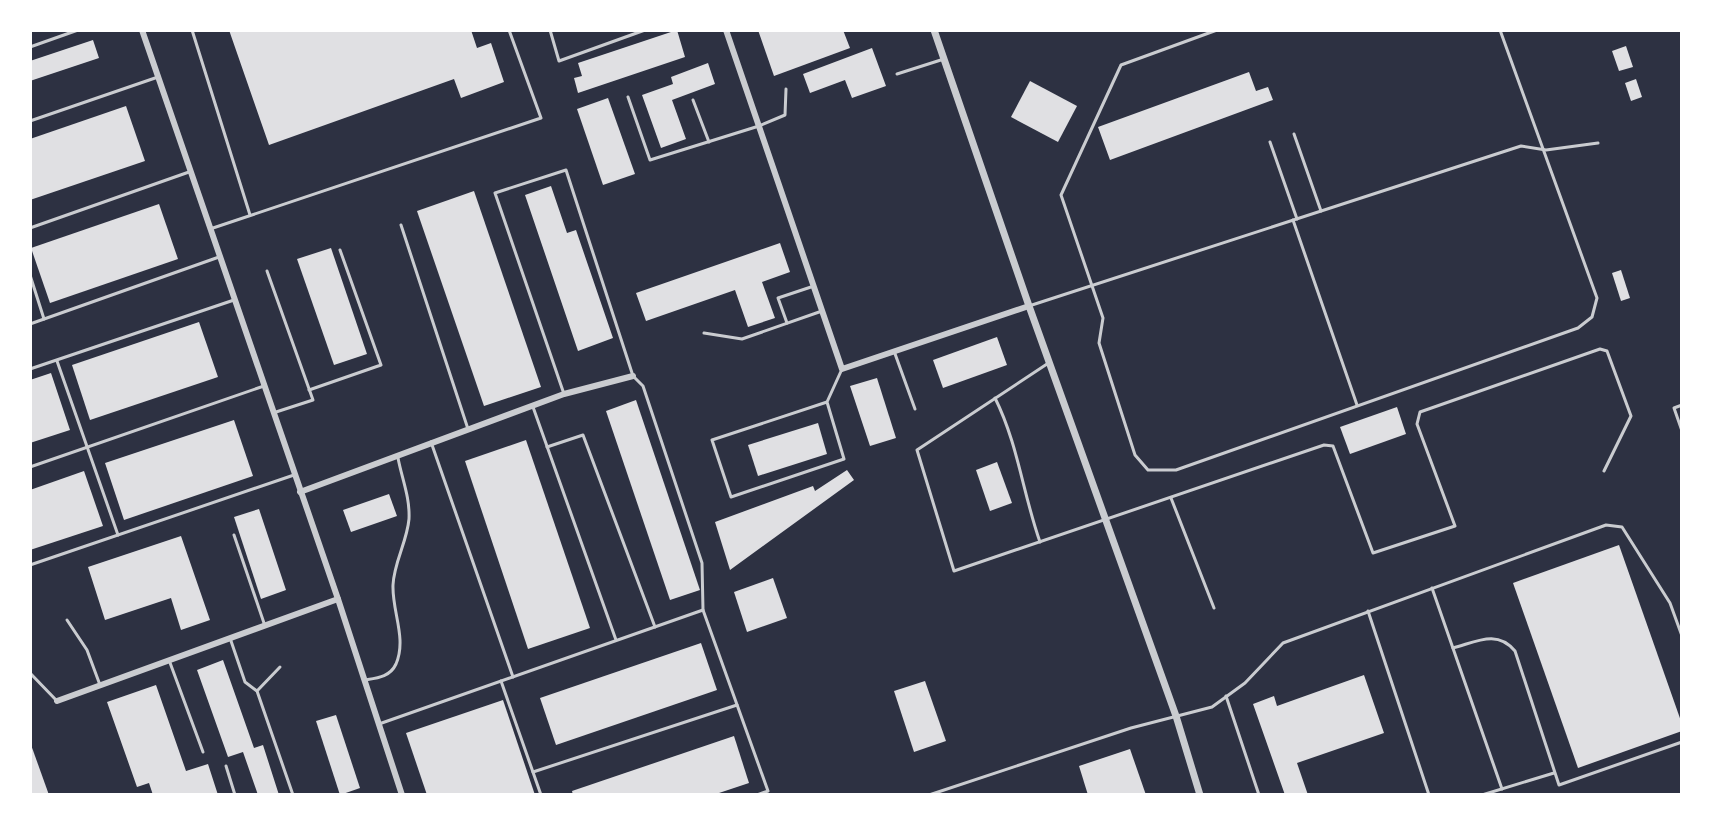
<svg xmlns="http://www.w3.org/2000/svg" width="1712" height="825" font-family="Signika,sans-serif">
  <rect width="100%" height="100%" fill="#2d3142"/>
  <!-- building -->
  <g fill="#e0e0e3">
    <polygon points="229,30 471,30 477,48 491,43 504,82 461,98 454,79 269,145"/>
    <polygon points="677,30 685,57 578,93 574,78 582,76 578,63"/>
    <polygon points="758,30 843,30 850,48 774,76"/>
    <polygon points="93,40 99,58 30,81 30,61"/>
    <polygon points="1626,46 1633,67 1619,71 1612,51"/>
    <polygon points="872,48 886,86 852,98 845,80 810,93 803,74"/>
    <polygon points="708,63 715,84 672,100 686,139 661,148 642,95 673,84 671,77"/>
    <polygon points="1249,72 1256,91 1268,87 1273,100 1110,160 1098,127"/>
    <polygon points="1636,79 1642,97 1631,101 1625,83"/>
    <polygon points="1030,81 1077,106 1058,142 1011,117"/>
    <polygon points="608,98 635,174 603,185 577,109"/>
    <polygon points="126,106 145,161 30,200 30,139"/>
    <polygon points="551,186 567,233 576,230 613,338 578,351 525,195"/>
    <polygon points="474,191 541,387 484,406 417,211"/>
    <polygon points="159,204 178,259 50,303 31,248"/>
    <polygon points="780,243 790,272 762,282 775,318 748,327 735,290 646,321 636,293"/>
    <polygon points="331,248 367,354 334,365 297,259"/>
    <polygon points="1621,270 1630,298 1621,301 1612,273"/>
    <polygon points="199,322 218,377 90,420 72,365"/>
    <polygon points="997,337 1007,365 943,388 933,360"/>
    <polygon points="51,373 70,430 30,443 30,380"/>
    <polygon points="877,378 896,438 870,446 850,386"/>
    <polygon points="636,400 700,590 670,600 606,411"/>
    <polygon points="1397,407 1406,434 1350,454 1340,427"/>
    <polygon points="234,420 253,476 124,520 105,463"/>
    <polygon points="818,423 827,454 758,476 748,445"/>
    <polygon points="526,440 590,628 528,649 465,461"/>
    <polygon points="997,462 1012,503 990,511 976,470"/>
    <polygon points="847,470 854,480 730,570 715,522 813,486 815,491"/>
    <polygon points="84,471 103,526 30,550 30,490"/>
    <polygon points="389,494 397,516 351,532 343,510"/>
    <polygon points="259,509 286,590 261,599 234,517"/>
    <polygon points="181,536 210,620 181,630 171,598 105,620 88,567"/>
    <polygon points="1619,545 1682,724 1682,731 1578,768 1513,583"/>
    <polygon points="773,578 787,618 747,632 734,592"/>
    <polygon points="701,643 717,690 556,745 540,698"/>
    <polygon points="223,660 254,748 263,745 279,795 258,795 243,752 228,757 197,670"/>
    <polygon points="1364,675 1384,733 1297,763 1308,795 1285,795 1253,704 1274,696 1277,706"/>
    <polygon points="925,681 946,741 914,752 894,691"/>
    <polygon points="156,685 186,771 208,764 218,795 153,795 149,783 137,787 107,702"/>
    <polygon points="503,700 535,795 427,795 406,733"/>
    <polygon points="336,715 360,788 340,795 316,721"/>
    <polygon points="734,736 749,783 713,795 573,795 572,791"/>
    <polygon points="30,742 49,795 30,795"/>
    <polygon points="1130,749 1146,795 1088,795 1079,766"/>
  </g>
  <g fill="none" stroke-linecap="round" stroke-linejoin="round">
    <!-- service -->
    <g stroke="#caccd0" stroke-width="3">
      <polyline points="192,30 250,215"/>
      <polyline points="550,30 559,61 645,30"/>
      <polyline points="1217,30 1121,65 1061,195 1103,318 1099,343 1135,455 1148,470 1176,470 1578,328 1592,317 1597,298 1500,30"/>
      <polyline points="30,47 78,30"/>
      <polyline points="897,74 944,59"/>
      <polyline points="628,97 650,160 759,126 785,115 786,89"/>
      <polyline points="693,100 709,142"/>
      <polyline points="30,121 158,77"/>
      <polyline points="1294,134 1321,211"/>
      <polyline points="1270,142 1297,219"/>
      <polyline points="1293,220 1357,405"/>
      <polyline points="401,225 468,429"/>
      <polyline points="30,228 189,172"/>
      <polyline points="210,229 541,118 509,30"/>
      <polyline points="267,271 313,400 276,412"/>
      <polyline points="30,275 44,319"/>
      <polyline points="1032,305 1521,146 1546,150 1598,143"/>
      <polyline points="787,323 778,298 814,286"/>
      <polyline points="30,324 219,257"/>
      <polyline points="704,333 742,339 822,311"/>
      <polyline points="894,351 915,409"/>
      <polyline points="57,361 118,535"/>
      <polyline points="1047,364 917,450 954,571 1324,445 1333,446 1373,553 1455,526 1417,424 1420,412 1600,349 1607,351 1631,416 1604,471"/>
      <polyline points="30,369 234,300"/>
      <polyline points="309,390 381,365 340,250"/>
      <polyline points="564,394 495,193 566,170 633,376 643,386 702,563 703,610 768,791 757,795"/>
      <path d="M995 398C1018 444 1023 494 1040 542"/>
      <polyline points="827,402 712,440 731,497 844,459 827,402 842,369"/>
      <polyline points="1682,405 1674,408 1682,431"/>
      <polyline points="533,407 616,640"/>
      <polyline points="431,442 513,677"/>
      <polyline points="547,447 583,435 655,627"/>
      <polyline points="30,467 264,386"/>
      <polyline points="1171,498 1214,608"/>
      <polyline points="234,535 265,626"/>
      <polyline points="30,565 294,475"/>
      <polyline points="1432,588 1502,789"/>
      <polyline points="1368,611 1429,795"/>
      <polyline points="67,620 87,650 100,685"/>
      <polyline points="230,638 245,682 257,691 293,795"/>
      <path d="M1453 648C1476 642 1497 629 1515 651L1559 785 1682 742"/>
      <polyline points="169,660 203,752"/>
      <polyline points="30,673 57,701"/>
      <path d="M365 680C377 678 390 677 396 664 407 638 392 612 393 585 394 562 407 542 409 519 410 497 402 479 398 458"/>
      <polyline points="501,681 541,795"/>
      <polyline points="257,691 280,667"/>
      <polyline points="1226,696 1259,795"/>
      <polyline points="379,724 703,610"/>
      <polyline points="226,766 235,795"/>
      <polyline points="533,772 737,705"/>
      <polyline points="929,795 1131,728 1212,707 1245,683 1283,643 1606,525 1622,527 1670,603 1682,636"/>
      <polyline points="1482,795 1554,773"/>
    </g>
    <!-- minor -->
    <g stroke="#caccd0" stroke-width="6">
      <polyline points="142,30 338,599 402,795"/>
      <polyline points="726,30 842,369 1029,306"/>
      <polyline points="300,492 564,394 633,376"/>
      <polyline points="57,701 338,599"/>
    </g>
    <!-- tertiary -->
    <polyline stroke="#caccd0" stroke-width="7" points="934,30 1029,306 1176,716 1200,795"/>
  </g>
  <!-- border -->
  <rect width="1712" height="825" fill="none" stroke="#ffffff" stroke-width="64"/>
</svg>
